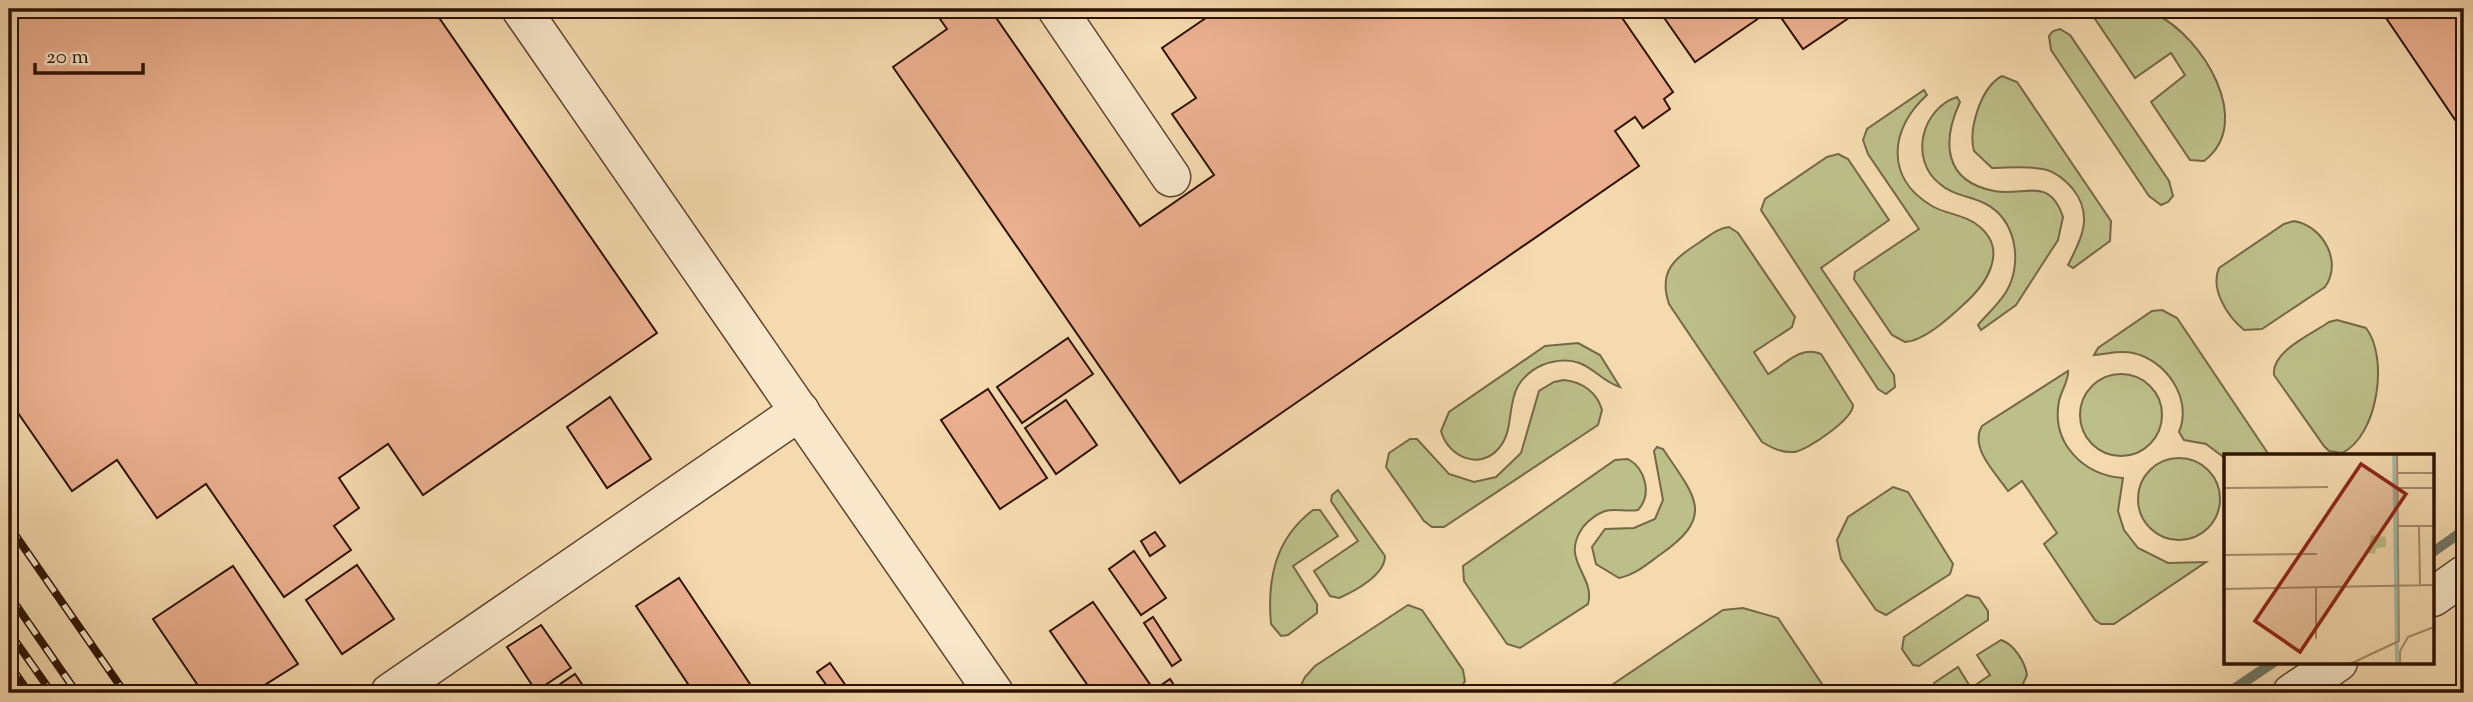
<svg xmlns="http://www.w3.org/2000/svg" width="2473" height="702" font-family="'Sorts Mill Goudy',serif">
  <rect width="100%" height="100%" fill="#f5daaf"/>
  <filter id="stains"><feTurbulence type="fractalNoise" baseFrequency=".00286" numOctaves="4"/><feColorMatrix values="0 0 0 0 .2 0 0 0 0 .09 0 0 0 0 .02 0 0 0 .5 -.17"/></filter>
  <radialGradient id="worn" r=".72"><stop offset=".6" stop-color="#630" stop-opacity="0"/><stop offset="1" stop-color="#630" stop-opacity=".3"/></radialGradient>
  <!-- green -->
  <g fill="#bdbf8a" stroke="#756845" stroke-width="2">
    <path d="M2093 9C2115 9 2137 6 2157 15 2201 36 2256 122 2204 161L2190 160 2151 102 2185 75 2171 53 2135 78 2093 16Z"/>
    <polygon points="2060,29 2070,35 2169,181 2173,196 2168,202 2161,205 2149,196 2051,50 2049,36 2053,31"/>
    <path d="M2002 76 2017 82 2111 221 2110 241 2073 268 2068 265C2081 240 2094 216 2073 189 2066 181 2058 173 2047 170 2030 165 2009 168 1992 168L1974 151C1968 129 1981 87 2002 76Z"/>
    <path d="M1924 90 1927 95C1890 128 1884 178 1932 206 1945 214 1963 214 1976 224 2011 249 1986 285 1963 305 1949 318 1924 341 1905 342L1892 335 1854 279 1855 272 1919 229 1868 154 1863 140 1867 129Z"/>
    <path d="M1957 97 1960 102C1942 141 1943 181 1994 191 2024 197 2049 175 2063 217L2058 240 2016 305 1981 330 1978 325C1987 314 1998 305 2006 292 2023 264 2017 219 1984 203 1970 196 1952 195 1940 184 1909 160 1921 109 1957 97Z"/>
    <polygon points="1838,154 1848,159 1889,220 1821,268 1894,375 1895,387 1886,394 1878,389 1761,210 1765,199 1827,157"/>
    <path d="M2294 221C2323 226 2343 262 2325 287L2262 329 2244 330C2227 316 2210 289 2219 268L2284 224Z"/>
    <path d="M1729 227 1738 233 1795 317 1792 327 1754 352 1768 374C1785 365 1800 345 1821 354L1853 405C1853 419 1808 450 1794 452 1782 453 1772 448 1762 442L1669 304C1658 271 1674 259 1700 242 1709 236 1718 228 1729 227Z"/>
    <path d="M2162 310 2177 318 2269 455H2226V459L2206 444 2184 440 2179 432C2193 399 2166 360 2133 353 2119 350 2108 354 2094 355L2098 348 2152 311Z"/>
    <path d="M2337 320 2366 328C2389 357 2378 436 2342 453L2329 451 2324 446 2274 375C2271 351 2312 334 2329 322Z"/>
    <path d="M1578 343 1600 355 1620 387C1596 380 1588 354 1552 362 1538 365 1525 374 1518 386 1507 405 1514 431 1499 448 1480 471 1448 457 1441 431L1449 412 1545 346Z"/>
    <path d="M2068 371C2069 380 2061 391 2059 401 2051 443 2083 475 2123 478L2118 511 2124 530 2138 548 2168 563 2206 562 2114 624H2101L2095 620 2044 544 2057 533 2022 481 2008 491C1996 473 1969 448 1982 426Z"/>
    <circle cx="2121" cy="415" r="41"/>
    <path d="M1564 380C1582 382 1597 392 1602 410L1598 425 1444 527H1432L1424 521 1386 467 1389 453 1410 439H1417L1449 474 1474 482 1496 477 1521 453 1539 391 1554 382Z"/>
    <path d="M1657 447 1663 449C1694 496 1717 515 1661 554 1647 564 1635 575 1619 578L1596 564 1592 547 1605 529 1634 528 1655 519 1663 500 1654 451Z"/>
    <circle cx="2179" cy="499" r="41"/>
    <path d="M1628 459C1646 469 1652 495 1638 510 1627 512 1615 508 1605 511 1597 514 1588 521 1583 527 1559 561 1596 575 1588 604L1520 648 1507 644 1464 581 1463 566 1615 460Z"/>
    <polygon points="1893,487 1908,492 1953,564 1950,574 1886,615 1876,610 1841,559 1837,540 1848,517"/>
    <path d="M1338 490 1385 556C1385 575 1355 591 1339 598L1330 596 1314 571 1358 541 1331 501 1332 495Z"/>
    <path d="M1313 510H1320L1338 536 1293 566 1317 604V613L1288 635 1281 636 1271 624C1267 579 1275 539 1313 510Z"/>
    <polygon points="1967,595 1979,598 1988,611 1988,620 1919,666 1913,665 1902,649 1904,637"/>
    <polygon points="1408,605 1422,610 1463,670 1465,681 1458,692 1297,693 1305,677 1315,666"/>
    <polygon points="1743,608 1778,618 1828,693 1600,693 1723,610"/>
    <path d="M2001 640C2014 644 2025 662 2027 675L2022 686 2011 693 1935 691 1934 683 1958 667 1971 688 1990 675 1977 655Z"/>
  </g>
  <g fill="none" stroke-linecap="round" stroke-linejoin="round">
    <!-- stream -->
    <g stroke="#707765" stroke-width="10">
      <polyline points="2433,552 2464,530"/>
      <polyline points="2228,693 2274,662"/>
    </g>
  </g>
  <!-- building -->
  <g fill="#ecb090" stroke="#2d1200" stroke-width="2">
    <polygon points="9,9 433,9 657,333 423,495 388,444 339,478 359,508 334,526 351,550 284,597 206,484 157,518 117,460 72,491 9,400"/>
    <polygon points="933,9 990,9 1140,226 1214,175 1172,114 1196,98 1162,48 1219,9 1616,9 1673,92 1664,99 1670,109 1643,128 1635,117 1615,131 1639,166 1180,483 893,67 947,29"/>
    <polygon points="1658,9 1772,9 1695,62"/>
    <polygon points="1775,9 1862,9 1803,49"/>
    <polygon points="2380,9 2464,9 2464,133"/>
    <polygon points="1068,338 1093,374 1022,423 997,387"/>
    <polygon points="988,389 1047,478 1000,509 941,420"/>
    <polygon points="610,397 651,459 607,488 567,427"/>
    <polygon points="1066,400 1097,445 1056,474 1025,428"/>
    <polygon points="1155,532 1165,546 1150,556 1141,541"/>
    <polygon points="1134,551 1166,598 1141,615 1109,569"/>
    <polygon points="357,565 394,619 342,654 306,600"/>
    <polygon points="233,566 298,664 252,693 203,693 153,619"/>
    <polygon points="679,578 756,693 694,693 636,606"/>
    <polygon points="1093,602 1154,690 1170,679 1179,693 1093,693 1050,631"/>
    <polygon points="1153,617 1181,660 1172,666 1144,623"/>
    <polygon points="541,625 571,668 536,691 507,647"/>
    <polygon points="830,663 851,693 832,693 817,672"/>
    <polygon points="575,674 588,693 552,693 550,691"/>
  </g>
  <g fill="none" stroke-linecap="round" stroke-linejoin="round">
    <defs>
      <g id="minor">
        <polyline points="521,9 994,693"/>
        <polyline points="1057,9 1171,177"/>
        <polyline points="2433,597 2464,575"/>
        <polyline points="390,693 800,411"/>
        <polyline points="2292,693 2338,662"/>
      </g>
    </defs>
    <!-- minor casing -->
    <use href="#minor" stroke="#5f442c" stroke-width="41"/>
    <!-- minor -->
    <use href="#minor" stroke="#f8e7cb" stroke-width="38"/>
    <defs>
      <g id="rail">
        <polyline points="9,526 125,693"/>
        <polyline points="9,595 77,693"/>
        <polyline points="9,632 52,693"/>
        <polyline points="9,664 29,693"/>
      </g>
    </defs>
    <!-- rail casing -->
    <use href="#rail" stroke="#2d1200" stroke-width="8"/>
    <!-- rail -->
    <use href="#rail" stroke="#f8e7cb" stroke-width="5" stroke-dasharray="16" stroke-linecap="butt"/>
  </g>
  <!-- overview -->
  <g transform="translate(2224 454)">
    <rect width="210" height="210" fill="#f5daaf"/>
    <path d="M147 81 162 83V93L152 94 151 100 144 99Z" fill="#bdbf8a"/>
    <path fill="none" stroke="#9cbba9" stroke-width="3.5" d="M170 0 173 210"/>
    <path fill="none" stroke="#a58a69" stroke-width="2" d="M174 19H210M0 34 104 33M174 34H210M174 72H210M195 72 196 132M0 101 93 100M92 134V185M0 135 210 131M126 210 175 187 173 0M176 210V197L184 183 210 173"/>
    <path fill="#8f2418" fill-opacity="0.15" stroke="#8f2418" stroke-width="3.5" d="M137 10 182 40 76 198 31 167Z"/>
    <rect width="210" height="210" fill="none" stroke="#2d1200" stroke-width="3.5"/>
  </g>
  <!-- margin -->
  <rect width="2473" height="702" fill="none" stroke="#f5daaf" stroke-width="35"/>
  <rect x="10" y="10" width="2452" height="681" fill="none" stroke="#2d1200" stroke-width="3.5"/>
  <rect x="18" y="18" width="2438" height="667" fill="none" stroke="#2d1200" stroke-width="2"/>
  <!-- scale -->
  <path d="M35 63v10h108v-10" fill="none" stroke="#2d1200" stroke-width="3.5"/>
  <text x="46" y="63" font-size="21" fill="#2d1200" stroke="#f8e7cb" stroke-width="5" paint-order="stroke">20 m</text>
  <rect width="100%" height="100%" filter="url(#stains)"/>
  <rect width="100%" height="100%" fill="url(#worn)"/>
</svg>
